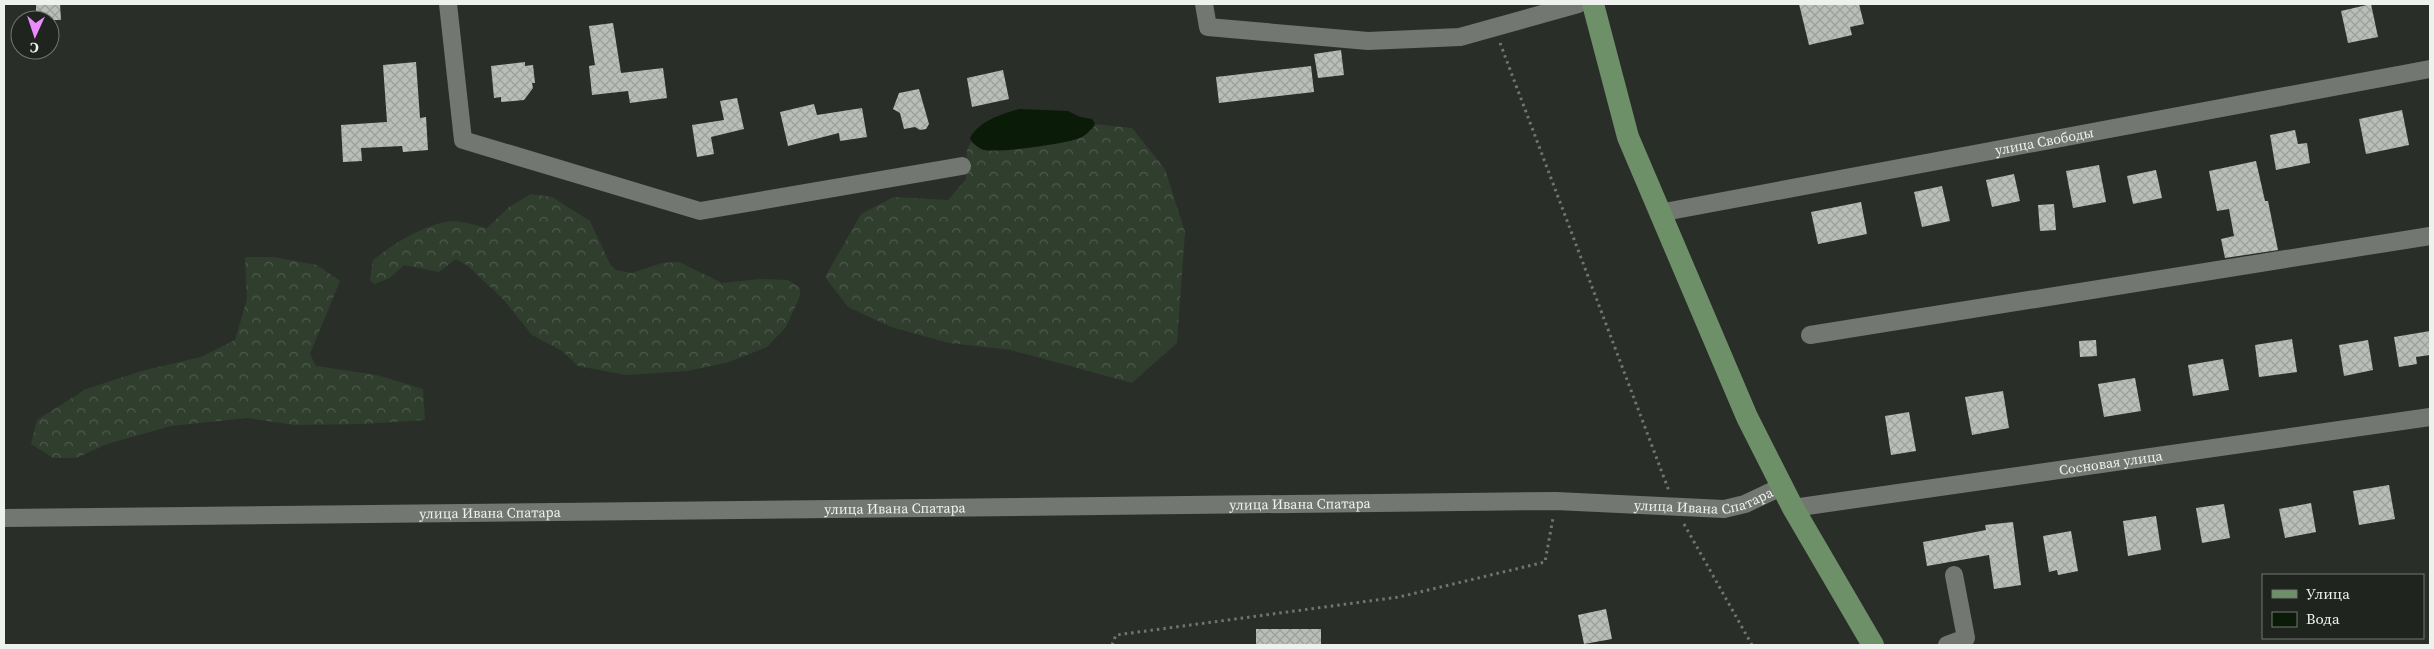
<svg xmlns="http://www.w3.org/2000/svg" width="2434" height="649" font-family="'Source Serif 4',serif">
  <defs>
    <pattern id="forest-crowns" width="20" height="18" patternUnits="userSpaceOnUse" patternTransform="scale(1.25)"><rect width="20" height="18" fill="#303e2e"/><path d="M2 6a3 3 0 1 1 6 0M12 15a3 3 0 1 1 6 0" fill="none" stroke="#4e5a4d"/></pattern>
    <pattern id="building-cross-hatch" width="8" height="8" patternUnits="userSpaceOnUse" patternTransform="scale(1.25)"><rect width="8" height="8" fill="#b9beb8"/><path d="M0 0l8 8M0 8l8-8" fill="none" stroke="#9ca09c"/></pattern>
  </defs>
  <rect width="100%" height="100%" fill="#2a2e29"/>
  <!-- forest -->
  <g fill="url(#forest-crowns)">
    <polygon points="1095,124 1132,128 1165,169 1185,232 1177,343 1132,383 1011,350 949,343 891,327 848,307 825,277 861,214 894,197 948,200 966,179 967,150 971,142 983,150 1093,129"/>
    <path d="M531 194 552 197 590 221 610 264 616 270 632 273 662 263 679 262 722 283 760 279 788 280 800 288V296L786 327 767 347 726 363 687 371 626 375 578 366 562 351 532 335 503 299 468 266 456 259 439 272 404 265 390 278 374 284 370 280 373 260C393 244 420 227 445 222 459 219 474 225 487 228L509 207Z"/>
    <polygon points="245,257 273,257 317,265 340,281 310,354 316,366 377,375 423,389 425,420 363,424 295,425 247,418 171,426 107,444 76,458 53,458 31,444 37,420 86,389 145,370 201,357 235,340 247,299"/>
  </g>
  <!-- water -->
  <path fill="#0a1b08" d="M1019 109 1068 111 1080 117 1092 119 1095 124C1092 130 1084 137 1077 139 1062 144 999 153 985 150 979 149 972 143 970 138 979 121 1002 114 1019 109Z"/>
  <!-- building -->
  <g fill="url(#building-cross-hatch)">
    <polygon points="36,4 60,4 61,20 36,20"/>
    <polygon points="1799,4 1859,4 1864,24 1850,27 1852,35 1809,45"/>
    <polygon points="2371,4 2378,37 2348,43 2341,11"/>
    <polygon points="613,23 621,73 663,68 667,98 630,103 628,91 592,95 589,66 595,65 589,26"/>
    <polygon points="1341,50 1344,75 1318,78 1314,54"/>
    <polygon points="416,62 420,118 426,117 428,150 403,152 402,146 361,148 362,161 343,162 341,125 387,122 383,65"/>
    <polygon points="525,62 525,66 533,65 535,83 532,83 533,88 524,100 501,102 501,97 494,98 491,66"/>
    <polygon points="1311,66 1314,92 1219,103 1216,77"/>
    <polygon points="1003,70 1009,99 972,107 967,78"/>
    <polygon points="919,89 929,124 926,129 920,130 915,127 904,129 900,113 893,109 899,93"/>
    <polygon points="737,98 744,129 711,137 714,154 697,157 692,125 724,120 720,101"/>
    <polygon points="814,104 817,115 862,108 867,137 840,141 839,133 788,146 780,112"/>
    <polygon points="2402,110 2409,145 2366,154 2359,119"/>
    <polygon points="2295,130 2298,144 2307,143 2310,163 2276,170 2270,135"/>
    <polygon points="2256,161 2265,201 2268,201 2278,250 2225,258 2221,239 2234,236 2229,209 2217,211 2209,171"/>
    <polygon points="2099,165 2106,202 2073,208 2066,171"/>
    <polygon points="2156,170 2162,198 2133,204 2127,176"/>
    <polygon points="2014,174 2020,201 1992,207 1986,180"/>
    <polygon points="1942,186 1950,221 1922,227 1914,192"/>
    <polygon points="1861,202 1867,234 1818,244 1811,212"/>
    <polygon points="2054,204 2056,230 2040,231 2038,205"/>
    <polygon points="2430,331 2430,355 2416,357 2417,364 2399,367 2394,337"/>
    <polygon points="2292,339 2297,372 2259,377 2255,345"/>
    <polygon points="2096,340 2097,356 2080,357 2079,341"/>
    <polygon points="2368,340 2373,370 2344,376 2339,345"/>
    <polygon points="2223,359 2229,390 2193,396 2188,365"/>
    <polygon points="2135,378 2141,411 2104,417 2098,384"/>
    <polygon points="2003,391 2009,428 1972,435 1965,397"/>
    <polygon points="1909,412 1916,451 1891,455 1885,416"/>
    <polygon points="2389,485 2395,519 2359,525 2353,491"/>
    <polygon points="2311,503 2316,532 2285,538 2279,509"/>
    <polygon points="2224,504 2230,538 2202,543 2196,508"/>
    <polygon points="2156,516 2161,550 2128,556 2123,521"/>
    <polygon points="2013,522 2021,585 1994,589 1989,555 1927,566 1923,542 1986,530 1985,525"/>
    <polygon points="2071,531 2078,571 2058,575 2057,570 2049,572 2043,536"/>
    <polygon points="1606,609 1612,639 1584,644 1578,615"/>
    <rect x="1256" y="629" width="65" height="16"/>
  </g>
  <g fill="none" stroke-linecap="round" stroke-linejoin="round">
    <!-- path -->
    <g stroke="#717570" stroke-width="3" stroke-dasharray="2.5 4" stroke-linecap="butt">
      <polyline points="1500,43 1669,491"/>
      <polyline points="1684,524 1752,645"/>
      <polyline points="1112,645 1116,635 1399,597 1545,562 1553,518"/>
    </g>
    <!-- minor -->
    <g stroke="#727771" stroke-width="18">
      <polyline points="448,4 463,140 700,211 962,166"/>
      <polyline points="1204,4 1208,27 1368,41 1460,37 1578,4"/>
      <path id="s1" d="M1659 213 2430 69"/>
      <polyline points="1810,335 2430,236"/>
      <path id="s2" d="M1793 508 2430 417"/>
      <path id="s3" d="M4 518 1556 501 1724 509 1745 504 1781 487"/>
      <polyline points="1947,645 1966,638 1954,575"/>
    </g>
    <!-- major -->
    <polyline stroke="#6e9068" stroke-width="22" points="1593,4 1628,137 1747,417 1793,508 1873,645"/>
  </g>
  <g text-anchor="middle" dominant-baseline="central" stroke-width="5" stroke-linejoin="round" paint-order="stroke">
    <!-- street labels -->
    <g font-size="14" fill="#eef1ed" stroke="#20241f">
      <text stroke="none"><textPath href="#s1" startOffset="392">улица Свободы</textPath></text>
      <text stroke="none"><textPath href="#s2" startOffset="321">Сосновая улица</textPath></text>
      <text stroke="none"><textPath href="#s3" startOffset="1701">улица Ивана Спатара</textPath></text>
      <text stroke="none"><textPath href="#s3" startOffset="1296">улица Ивана Спатара</textPath></text>
      <text stroke="none"><textPath href="#s3" startOffset="891">улица Ивана Спатара</textPath></text>
      <text stroke="none"><textPath href="#s3" startOffset="486">улица Ивана Спатара</textPath></text>
    </g>
  </g>
  <!-- border -->
  <rect width="2434" height="649" fill="none" stroke="#eef1ed" stroke-width="10"/>
  <!-- legend -->
  <rect x="2262" y="574" width="162" height="65" fill="#20241f" stroke="#727671"/>
  <rect x="2272" y="590" width="25" height="8" fill="#6e9068" stroke="#727671"/>
  <text x="2306" y="599" font-size="15" fill="#eef1ed">Улица</text>
  <rect x="2272" y="612" width="25" height="15" fill="#0a1b08" stroke="#727671"/>
  <text x="2306" y="624" font-size="15" fill="#eef1ed">Вода</text>
  <!-- north arrow -->
  <g transform="translate(35 35) rotate(183)"><circle r="24" fill="#20241f" stroke="#727671"/>
  <path d="M0-4L9 19L0 12L-9 19Z" fill="#ea8dfc"/>
  <text y="-8" font-size="14" font-weight="bold" text-anchor="middle" fill="#eef1ed">С</text>
  </g>
</svg>
